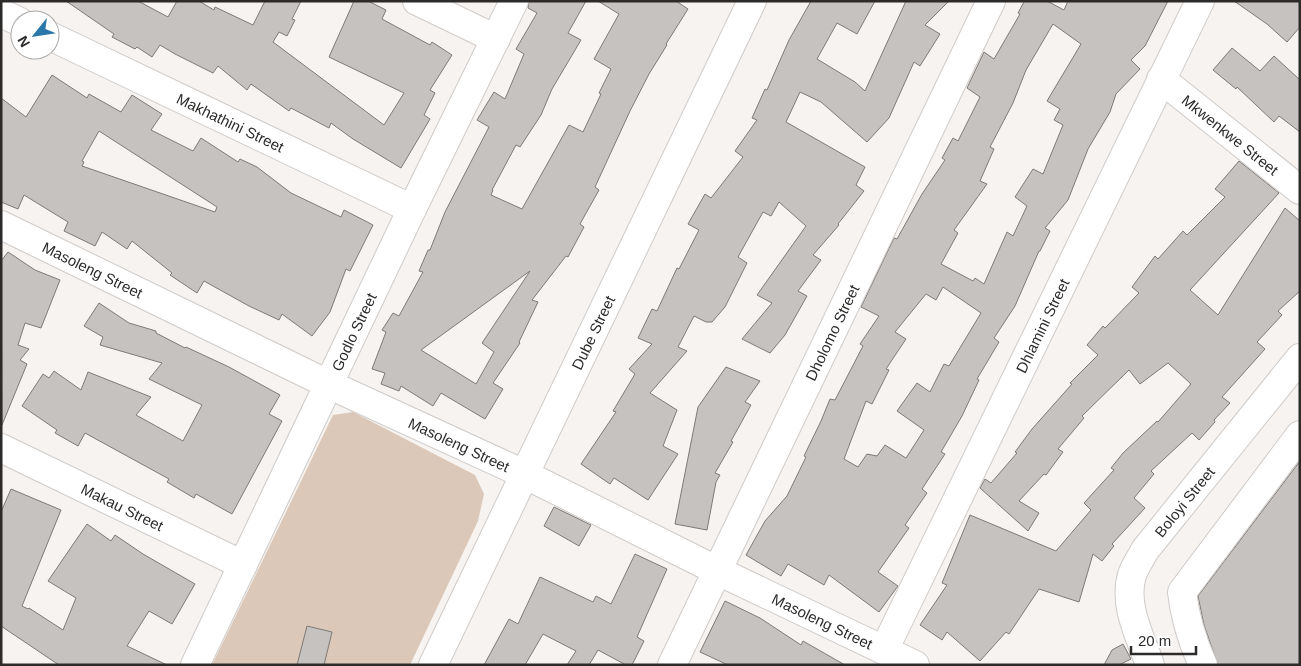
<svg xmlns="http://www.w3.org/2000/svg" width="1301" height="666" font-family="Arial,sans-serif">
  <rect width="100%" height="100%" fill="#f6f3f0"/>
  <!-- green -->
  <polygon fill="#dcc8b8" points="353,412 475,475 484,494 478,521 410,665 212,665 333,415"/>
  <!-- building -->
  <g fill="#c6c2c0" stroke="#7d7a77" fill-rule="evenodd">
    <polygon points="66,1 138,1 168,17 177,1 199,1 214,10 215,7 253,25 265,1 301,1 292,19 295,20 287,36 279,32 273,42 384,125 404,93 329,57 354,1 368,1 386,10 382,19 430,45 432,42 452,55 430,90 435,93 424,115 430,119 401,168 353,139 331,123 329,128 291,108 289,111 251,84 247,90 218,66 213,73 175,54 160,45 152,57 137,47 135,49 112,37 114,34"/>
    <path d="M529 1H586L568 33 581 40 552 89 541 115 520 147 516 145 492 190H493L491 195 522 209 569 125 583 132 601 94 599 93 611 69 594 59 619 14 598 1H676L688 9 666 44 667 45 649 74 630 111 595 187 599 190 580 224 584 227 568 257 566 256 532 300 538 302 519 342 520 343 493 383 503 389 485 419 441 393 433 406 401 386 399 391 381 384 385 373 372 369 386 332 382 330 393 313 399 316 423 272 419 271 428 250H430L445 212 489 127 477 120 494 92 505 99 524 54 516 49 537 13 528 8ZM530 271 482 343 494 352 476 384 421 350Z"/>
    <polygon points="811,1 875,1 857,34 837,23 817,59 855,82 865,91 906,1 949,1 925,25 940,34 920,66 914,62 889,118 867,142 821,102 800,92 786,122 865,167 856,185 864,191 838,224 839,225 813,255 821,260 798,291 807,296 785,335 770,353 742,339 772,303 757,295 806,226 779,202 771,216 763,212 738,257 747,263 725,307 712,322 706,322 694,316 678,347 687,351 650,393 677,410 663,446 678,454 648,500 614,478 610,484 581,464 616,412 613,411 635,374 629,369 652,344 638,338 652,309 657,311 677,268 679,269 699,230 688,224 705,194 711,198 743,157 735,151 757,120 752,118 765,89 767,90 789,40"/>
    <path d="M1022 1H1047L1064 10 1068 1H1168L1145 46 1131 60 1140 69 1116 94 1110 112 1088 149 1068 200 1045 228 1050 231 1040 251H1039L1015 306 994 338 999 342 977 379 979 380 962 416 941 452 945 454 922 489 927 493 905 525 909 528 878 572 898 586 879 612 829 575 824 585 788 564 781 576 746 555 765 521 787 496 806 457 804 456 821 421 830 399 835 400 863 346 860 344 879 316 861 307 894 238 897 239 922 194 945 160 942 158 953 138 958 141 980 97 967 88 984 52 994 59 1020 14 1018 13 1024 2ZM1053 24 1081 44 1047 101 1060 109 1054 120 1063 125 1043 174 1033 169 1015 197 1027 206 1013 236 1007 232 984 284 975 278 973 281 941 264 958 233 954 230 987 184 980 181 994 149 990 147 1013 103 1026 70ZM943 287 981 313 949 366 944 364 930 392 917 383 897 411 924 430 906 458 885 445 877 456 867 454 858 467 844 459 866 401 872 404 889 370 886 369 906 339 895 332 926 294 936 300Z"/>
    <polygon points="1234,1 1300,1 1300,27 1287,42 1267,24"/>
    <polygon points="1232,48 1260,71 1274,56 1300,80 1300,132 1279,116 1274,122 1237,87 1236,89 1213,70"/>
    <path d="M52 75 87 98 89 94 121 112 132 95 162 114 151 130 193 151 201 138 238 162 240 159 257 167 291 193 341 217 344 210 373 225 350 271 346 269 330 312 312 336 282 314 279 320 249 306 204 281 197 293 170 275 172 273 132 241 127 249 102 232 95 246 64 231 68 222 24 195 18 209 1 202V98L26 117ZM99 131 217 207 215 212 82 166 84 162 82 161Z"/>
    <polygon points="1239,161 1279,193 1190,290 1218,315 1285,208 1300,221 1300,291 1278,311 1282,315 1257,342 1265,349 1222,397 1230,403 1214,420 1215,422 1199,440 1192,433 1151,471 1154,474 1134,498 1145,508 1112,544 1114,546 1102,561 1093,554 1079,602 1039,589 1009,634 1006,632 980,661 947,632 942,640 920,625 947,585 942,583 970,515 1056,551 1091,510 1084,503 1114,470 1111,468 1123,453 1157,421 1158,422 1191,384 1168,363 1140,384 1129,370 1082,416 1084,418 1058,449 1063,452 1046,475 1044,474 1019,501 1039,513 1028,531 980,488 985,479 991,483 1017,453 1015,452 1032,429 1072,384 1070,383 1098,355 1087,345 1103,326 1105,328 1139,293 1132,287 1155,256 1158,259 1183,231 1187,235 1225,197 1215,189"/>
    <polygon points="8,252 35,270 60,280 41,328 25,323 18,345 29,349 20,360 27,364 2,425 1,261"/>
    <polygon points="99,303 129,323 156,331 156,333 185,348 186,347 229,367 280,395 269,414 282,421 232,514 196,494 194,498 167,482 169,479 85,433 78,446 55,433 57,430 22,406 43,374 49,378 54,371 81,390 88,372 151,397 136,415 183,441 202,405 149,379 162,363 100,345 103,337 84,326"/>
    <polygon points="726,367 760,381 745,402 751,405 731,441 733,442 715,473 720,475 716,482 707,530 675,524 698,407"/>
    <polygon points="1300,461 1300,665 1218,665 1204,625 1198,596"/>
    <polygon points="11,489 61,510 22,606 28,609 29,608 63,630 76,598 48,581 87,524 111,541 115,535 143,554 195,584 172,624 149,611 127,646 167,665 59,665 1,626 1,512"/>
    <polygon points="554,507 591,525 579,546 544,526"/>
    <polygon points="635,554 667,569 637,637 644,641 632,665 626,665 598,650 589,665 567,665 576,651 543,634 525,665 484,665 509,619 518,624 540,577 593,602 596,596 611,604"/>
    <polygon points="725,601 760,618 801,645 803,641 845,665 728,665 700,652"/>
    <polygon points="307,626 332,632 324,665 297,665"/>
    <polygon points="1123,644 1131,659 1119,665 1104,665 1112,650"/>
  </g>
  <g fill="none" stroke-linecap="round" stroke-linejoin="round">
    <defs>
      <g id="minor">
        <polyline points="417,1 496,39"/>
        <polyline points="1,13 20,22"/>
        <path id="s1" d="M50 36 412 209"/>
        <path id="s2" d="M1161 79 1300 190"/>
        <path id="s3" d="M1 225 328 384 524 474 718 571 915 665"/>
        <path id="s4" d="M1 448 243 565"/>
        <path id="s5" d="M884 650 1200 1"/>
        <path id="s6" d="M195 665 412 209 514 1"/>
        <path id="s7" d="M433 665 752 1"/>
        <path id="s8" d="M672 665 991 1"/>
        <path id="s9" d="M1150 665C1140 636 1123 605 1132 575 1135 566 1141 558 1145 550L1300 358"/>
        <path d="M1203 665C1192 641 1185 619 1182 592L1300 435"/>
      </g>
    </defs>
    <!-- minor casing -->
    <use href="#minor" stroke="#cfcbc9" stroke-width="30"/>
    <!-- minor -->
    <use href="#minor" stroke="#fff" stroke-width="28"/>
  </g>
  <g text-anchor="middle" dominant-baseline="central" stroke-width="5" stroke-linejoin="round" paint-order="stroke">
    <!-- street labels -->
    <g font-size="15" fill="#2c2b2a" stroke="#fff">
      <text stroke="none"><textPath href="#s1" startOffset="200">Makhathini Street</textPath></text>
      <text stroke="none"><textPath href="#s2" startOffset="89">Mkwenkwe Street</textPath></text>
      <text stroke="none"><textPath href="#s3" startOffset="102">Masoleng Street</textPath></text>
      <text stroke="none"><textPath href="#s5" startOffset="361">Dhlamini Street</textPath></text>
      <text stroke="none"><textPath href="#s6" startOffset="369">Godlo Street</textPath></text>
      <text stroke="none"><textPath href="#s7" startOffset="369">Dube Street</textPath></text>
      <text stroke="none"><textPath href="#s8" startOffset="369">Dholomo Street</textPath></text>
      <text stroke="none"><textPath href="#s3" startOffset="508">Masoleng Street</textPath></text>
      <text stroke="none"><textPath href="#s9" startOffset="184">Boloyi Street</textPath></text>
      <text stroke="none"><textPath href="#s4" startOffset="135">Makau Street</textPath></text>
      <text stroke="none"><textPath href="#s3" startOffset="912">Masoleng Street</textPath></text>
    </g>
  </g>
  <!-- border -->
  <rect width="1301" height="666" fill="none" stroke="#2c2b2a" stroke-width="5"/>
  <!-- north arrow -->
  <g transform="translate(35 35) rotate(240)"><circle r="24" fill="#ffffff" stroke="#abaaaa"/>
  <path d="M0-4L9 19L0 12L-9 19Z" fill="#2a77aa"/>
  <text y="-8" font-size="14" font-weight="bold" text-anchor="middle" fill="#2c2b2a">N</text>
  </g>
  <!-- scale -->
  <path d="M1131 646v8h65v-8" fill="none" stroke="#2c2b2a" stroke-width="2.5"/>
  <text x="1138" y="646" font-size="15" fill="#2c2b2a" stroke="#ffffff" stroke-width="4" paint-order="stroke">20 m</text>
</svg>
